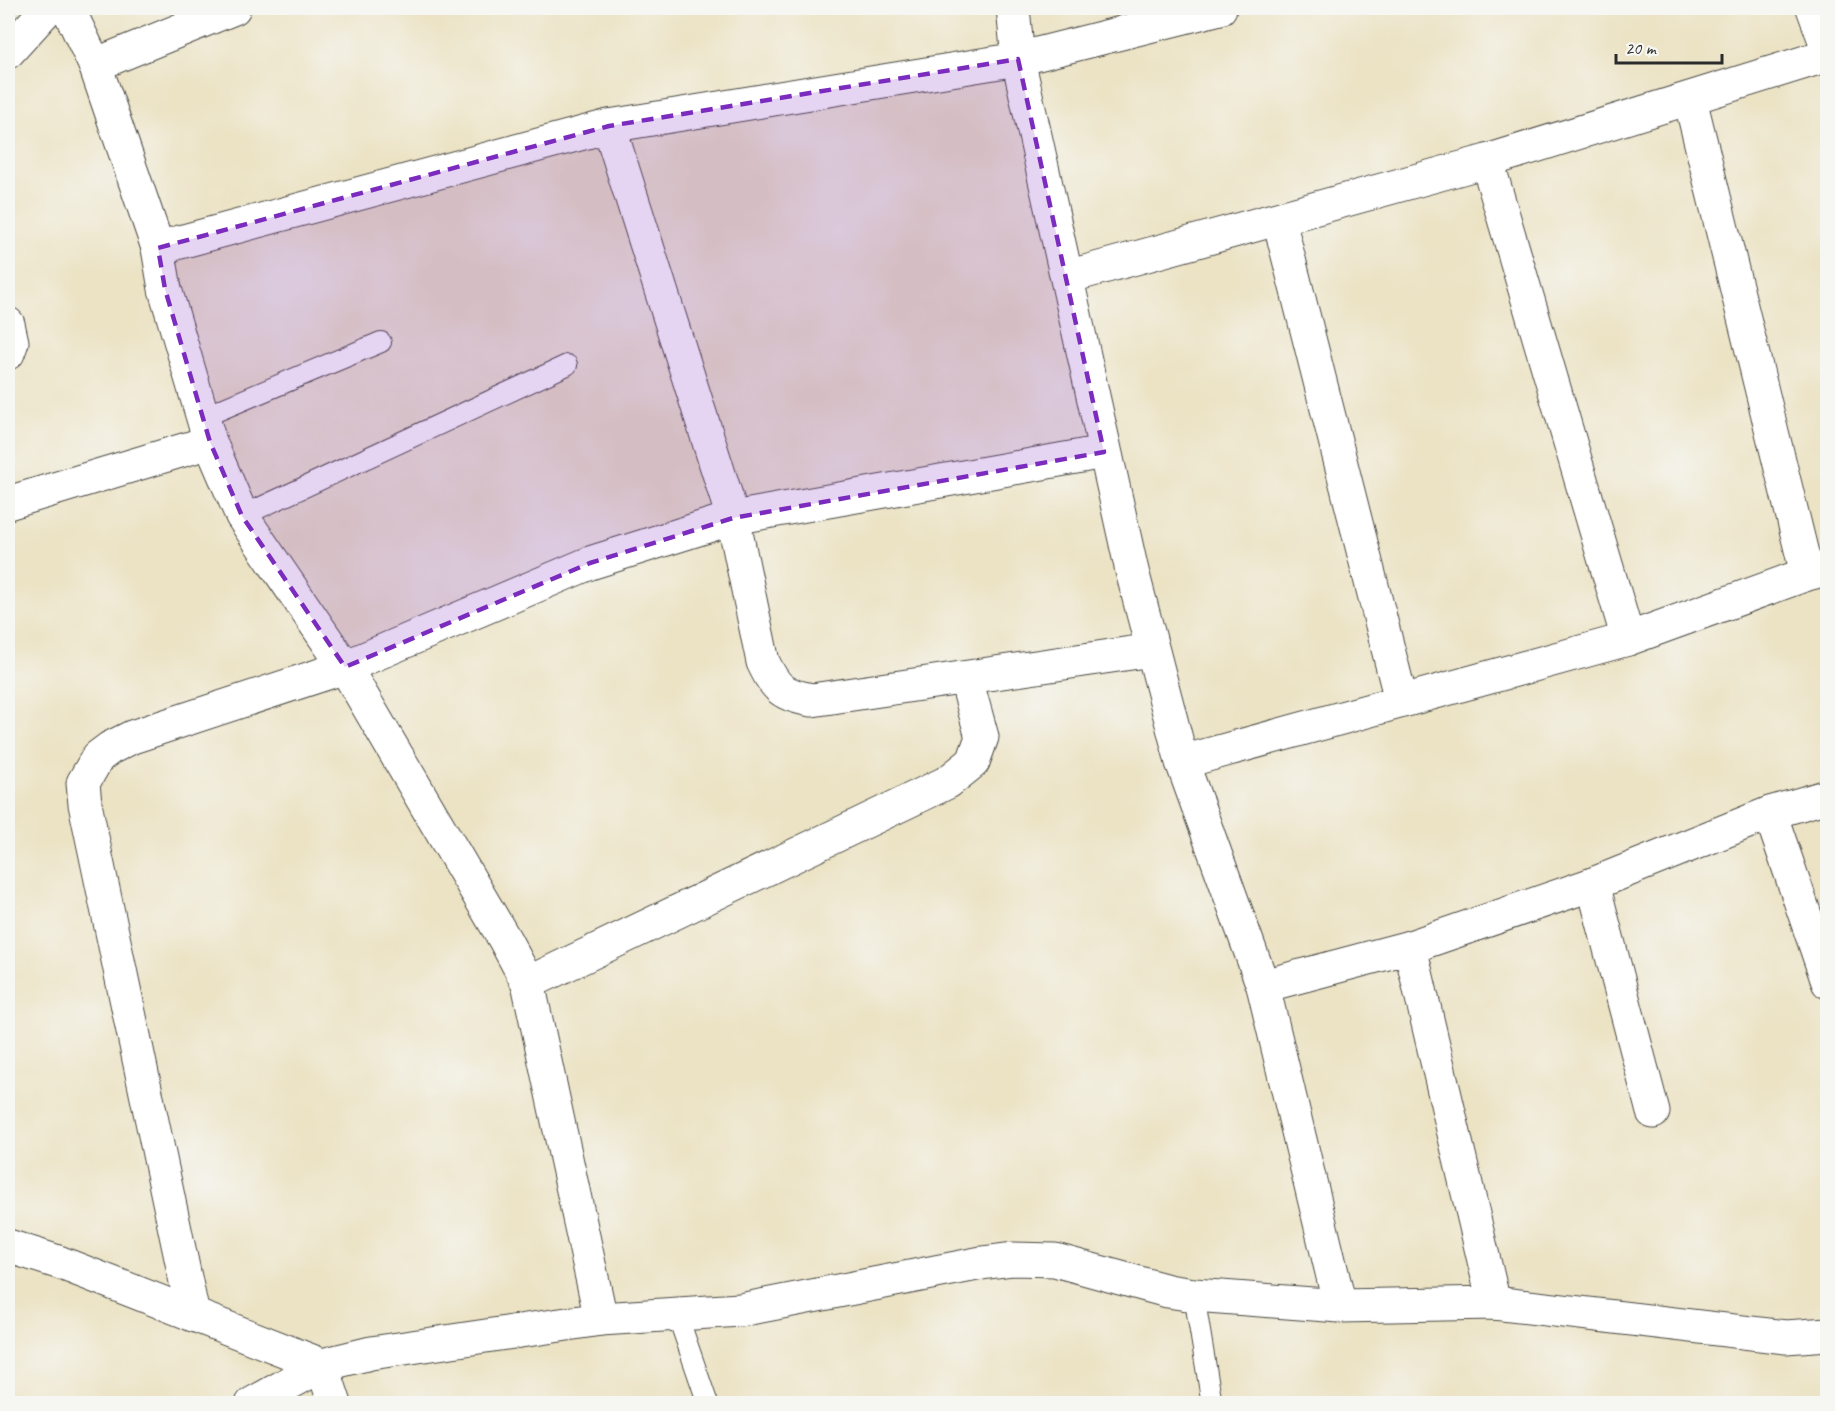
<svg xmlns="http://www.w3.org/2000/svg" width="1835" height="1411" font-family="Caveat,sans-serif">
  <rect width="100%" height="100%" fill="#f6f6f2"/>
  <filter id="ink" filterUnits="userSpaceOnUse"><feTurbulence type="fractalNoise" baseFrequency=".0167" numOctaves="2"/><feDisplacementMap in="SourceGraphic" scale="12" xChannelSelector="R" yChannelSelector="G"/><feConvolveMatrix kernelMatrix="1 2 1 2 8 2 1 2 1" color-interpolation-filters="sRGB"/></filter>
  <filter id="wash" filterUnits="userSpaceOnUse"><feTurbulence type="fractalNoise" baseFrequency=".008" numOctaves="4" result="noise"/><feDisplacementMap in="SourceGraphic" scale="24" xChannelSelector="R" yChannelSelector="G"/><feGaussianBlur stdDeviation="1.35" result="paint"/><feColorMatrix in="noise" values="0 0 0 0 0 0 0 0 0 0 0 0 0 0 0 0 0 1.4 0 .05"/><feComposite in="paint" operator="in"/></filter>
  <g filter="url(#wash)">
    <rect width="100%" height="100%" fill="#ece3c5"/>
  </g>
  <g filter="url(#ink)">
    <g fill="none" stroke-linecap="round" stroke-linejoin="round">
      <defs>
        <g id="lane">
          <polyline points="203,417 381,342"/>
          <polyline points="242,516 567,365"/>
          <polyline points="1194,1295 1212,1404"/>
          <polyline points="677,1314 708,1404"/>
        </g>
        <g id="street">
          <polyline points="68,8 95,65 234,8"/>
          <polyline points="1013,8 1018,59 1132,571 1182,762 1263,986 1340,1306"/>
          <polyline points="1813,8 1828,49"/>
          <polyline points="8,52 48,8"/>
          <polyline points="95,65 158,248"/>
          <polyline points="1690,99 1807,574"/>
          <path d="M609 126 733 518 763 662C776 689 782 695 812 700L1152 650"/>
          <polyline points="1487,161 1628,639"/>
          <polyline points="1279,220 1401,700"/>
          <polyline points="1067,277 1487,161 1828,55"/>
          <polyline points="8,324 12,342 8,353"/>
          <polyline points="8,503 210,442"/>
          <polyline points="1182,762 1628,639 1807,574 1828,569"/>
          <polyline points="1770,813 1828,982"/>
          <polyline points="1593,884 1653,1112"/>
          <polyline points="1410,947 1494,1303"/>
          <polyline points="528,983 948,782 973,762 982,737 966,679"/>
          <polyline points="1263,986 1410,947 1593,884 1770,813 1828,796"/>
          <polyline points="8,1246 61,1263 322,1365 335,1404"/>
          <polyline points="193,1315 85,804 83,783 98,757 110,748 132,737 345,667 590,563 733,518 1104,452"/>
          <polyline points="601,1319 528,983 505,940 345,667 242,516 210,442 165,289 158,248 609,126 1018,59 1220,8"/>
          <polyline points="252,1404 322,1365 371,1353 601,1319 740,1310 982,1263 1013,1259 1055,1260 1168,1291 1194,1295 1340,1306 1494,1303 1786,1337 1828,1334"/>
        </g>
      </defs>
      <!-- lane casing -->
      <use href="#lane" stroke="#484742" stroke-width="22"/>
      <!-- street casing -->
      <use href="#street" stroke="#484742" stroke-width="35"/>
      <!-- lane -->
      <use href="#lane" stroke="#fff" stroke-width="20"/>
      <!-- street -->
      <use href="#street" stroke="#fff" stroke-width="33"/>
    </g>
  </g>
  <!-- marked area -->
  <path fill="#7b2cbf" fill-opacity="0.2" stroke="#7b2cbf" stroke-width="4.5" stroke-dasharray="12 8" stroke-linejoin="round" d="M1018 59 1104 452 733 518 590 563 345 667 242 516 210 442 165 289 158 248 609 126Z"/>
  <!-- margin -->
  <rect width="1835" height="1411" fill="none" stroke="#f6f6f2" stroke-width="30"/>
  <!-- scale -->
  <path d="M1616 54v9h106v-9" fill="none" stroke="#2b2b2b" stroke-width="3"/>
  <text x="1625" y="54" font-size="18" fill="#2b2b2b" stroke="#f6f6f2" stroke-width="4.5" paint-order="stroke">20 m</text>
</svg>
